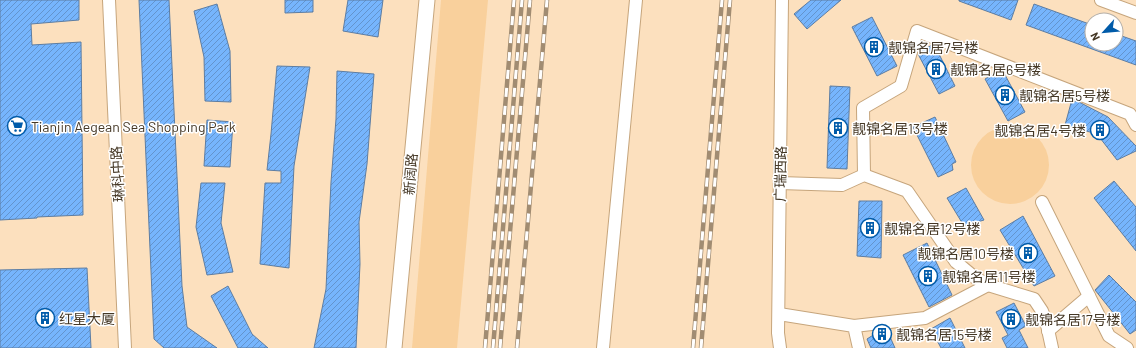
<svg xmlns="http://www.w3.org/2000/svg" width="1136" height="348" font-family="Barlow,'Noto Sans SC',sans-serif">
  <defs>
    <pattern id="building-hatch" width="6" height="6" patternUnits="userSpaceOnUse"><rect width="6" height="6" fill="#76b5fd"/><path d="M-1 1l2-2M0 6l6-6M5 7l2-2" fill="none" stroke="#6394cd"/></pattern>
  </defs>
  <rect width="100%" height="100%" fill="#fce0be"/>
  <!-- park -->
  <g fill="#f9d09c">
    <polygon points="441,0 488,0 457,348 412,348"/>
    <circle cx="1010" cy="165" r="39"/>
  </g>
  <!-- building -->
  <g fill="url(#building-hatch)" stroke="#5d7da2">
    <polygon points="0,0 79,0 79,20 31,24 32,45 81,42 83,215 37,217 37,218 0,220"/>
    <polygon points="139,0 169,0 182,286 187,327 217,348 164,348 154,339"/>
    <polygon points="285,0 313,0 313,12 285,13"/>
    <polygon points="348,0 383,0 378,37 343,31"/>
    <polygon points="811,0 841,0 807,29 794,14"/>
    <polygon points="959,0 1018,0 1011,20 959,1"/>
    <polygon points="217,4 230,51 231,102 205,101 204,57 194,11"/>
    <polygon points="1034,4 1092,25 1092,44 1116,44 1116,34 1136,41 1136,65 1026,25"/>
    <polygon points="872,17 897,66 877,76 852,27"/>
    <polygon points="932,45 935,46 955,86 939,94 918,54 919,52"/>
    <polygon points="277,66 310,67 294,166 289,268 260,264 265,183 281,183 281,171 267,170 271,134"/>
    <polygon points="337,71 374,74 367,164 359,222 360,264 356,348 314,348 326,289 331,182 336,119"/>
    <polygon points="999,71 1004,73 1025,112 1008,121 985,79"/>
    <polygon points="830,86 850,87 847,169 827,168"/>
    <polygon points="1077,101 1108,117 1136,146 1136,151 1117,160 1097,134 1065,125 1071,103"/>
    <polygon points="935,117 956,162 952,164 953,170 938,177 913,127"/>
    <polygon points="207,120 233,122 230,167 204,166"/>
    <polygon points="1114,181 1136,207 1136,251 1094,198"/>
    <polygon points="201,183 225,183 221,223 233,272 207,275 196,227"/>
    <polygon points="966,188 984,220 964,226 947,198"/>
    <polygon points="859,201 882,201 881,258 857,256"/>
    <polygon points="1023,216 1055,276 1034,286 1000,230"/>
    <polygon points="927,243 952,295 929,307 903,255"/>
    <polygon points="87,268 91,348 0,348 0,270"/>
    <polygon points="1109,275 1136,302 1136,330 1130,334 1095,290"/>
    <polygon points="228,286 252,334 268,348 238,348 211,296"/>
    <polygon points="1014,303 1026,326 1019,330 1028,348 1007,348 1002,338 1008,335 996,312"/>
    <polygon points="950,318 965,348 941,348 931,329"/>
    <polygon points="881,330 887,330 895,348 871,348 867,339"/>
  </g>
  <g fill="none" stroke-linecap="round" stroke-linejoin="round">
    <defs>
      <g id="minor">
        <polyline points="109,0 125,348"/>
        <polyline points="1101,0 1136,13"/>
        <polyline points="864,175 863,108 901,86 917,31 1130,114 1136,125"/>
        <polyline points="780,183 842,185 864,175 907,191 956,262 974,277 988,285 1034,299 1042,311 1047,325 1052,348"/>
        <polyline points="1042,202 1109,336 1127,348"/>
        <polyline points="779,314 854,326 859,348"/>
        <polyline points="854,326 925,318 988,285"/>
        <polyline points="1048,331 1089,296"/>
        <polyline points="603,348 636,0"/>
        <polyline points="780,348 778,333 782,0"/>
      </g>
      <polyline id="major" points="394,348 427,0"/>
    </defs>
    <!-- minor casing -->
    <use href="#minor" stroke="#c6a57c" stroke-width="14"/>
    <!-- major casing -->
    <use href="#major" stroke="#c6a57c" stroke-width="17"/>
    <!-- minor -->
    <use href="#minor" stroke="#fff" stroke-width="12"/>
    <!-- major -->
    <use href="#major" stroke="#fff" stroke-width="15"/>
    <defs>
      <g id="rail">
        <polyline points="485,348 514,0"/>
        <polyline points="493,348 522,0"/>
        <polyline points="500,348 530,0"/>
        <polyline points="517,348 547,0"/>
        <polyline points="693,348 722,0"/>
        <polyline points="701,348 730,0"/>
      </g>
    </defs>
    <!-- rail casing -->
    <use href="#rail" stroke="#a18c72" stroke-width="4.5"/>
    <!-- rail -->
    <use href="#rail" stroke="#fff" stroke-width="3" stroke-dasharray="9" stroke-linecap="butt"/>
  </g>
  <!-- icons -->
  <defs>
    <symbol id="building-ring" viewBox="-11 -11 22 22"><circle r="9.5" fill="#fff" stroke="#005ba9" stroke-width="1.5"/><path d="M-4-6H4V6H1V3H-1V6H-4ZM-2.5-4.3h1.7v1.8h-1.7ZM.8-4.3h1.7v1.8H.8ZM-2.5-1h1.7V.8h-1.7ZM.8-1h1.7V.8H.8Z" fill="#005ba9"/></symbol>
    <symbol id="supermarket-ring" viewBox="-11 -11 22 22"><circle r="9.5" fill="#fff" stroke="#005ba9" stroke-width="1.5"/><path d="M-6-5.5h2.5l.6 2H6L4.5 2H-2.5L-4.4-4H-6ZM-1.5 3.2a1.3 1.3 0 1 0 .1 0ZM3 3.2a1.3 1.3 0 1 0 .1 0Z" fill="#005ba9"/></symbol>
  </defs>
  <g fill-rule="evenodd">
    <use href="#building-ring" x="863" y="36" width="22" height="22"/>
    <use href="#building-ring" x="925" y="58" width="22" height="22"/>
    <use href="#building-ring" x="994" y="84" width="22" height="22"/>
    <use href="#supermarket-ring" x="6" y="115" width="22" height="22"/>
    <use href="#building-ring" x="827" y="117" width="22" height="22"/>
    <use href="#building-ring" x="1089" y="119" width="22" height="22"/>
    <use href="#building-ring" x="859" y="217" width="22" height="22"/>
    <use href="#building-ring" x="1017" y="242" width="22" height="22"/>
    <use href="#building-ring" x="917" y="265" width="22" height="22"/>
    <use href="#building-ring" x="34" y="307" width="22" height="22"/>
    <use href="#building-ring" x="1000" y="308" width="22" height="22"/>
    <use href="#building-ring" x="871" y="323" width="22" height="22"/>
  </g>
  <g text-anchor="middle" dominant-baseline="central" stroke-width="3" stroke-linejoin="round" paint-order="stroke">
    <!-- poi labels -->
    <g font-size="14" fill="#453826" stroke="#fff" text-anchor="start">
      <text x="888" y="47">靓锦名居7号楼</text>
      <text x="950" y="69">靓锦名居6号楼</text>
      <text x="1019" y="95">靓锦名居5号楼</text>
      <text x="31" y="126">Tianjin Aegean Sea Shopping Park</text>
      <text x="852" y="128">靓锦名居13号楼</text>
      <text x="1086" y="130" text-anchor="end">靓锦名居4号楼</text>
      <text x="884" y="228">靓锦名居12号楼</text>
      <text x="1014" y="253" text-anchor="end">靓锦名居10号楼</text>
      <text x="942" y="276">靓锦名居11号楼</text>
      <text x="59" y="318">红星大厦</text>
      <text x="1025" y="319">靓锦名居17号楼</text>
      <text x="896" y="334">靓锦名居15号楼</text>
    </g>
    <!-- street labels -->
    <g font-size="14" fill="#453826" stroke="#fff">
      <text transform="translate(117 174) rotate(-93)">琳科中路</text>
      <text transform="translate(410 174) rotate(-85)">新阔路</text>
      <text transform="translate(780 174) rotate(-89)">广瑞西路</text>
    </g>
  </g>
  <!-- north arrow -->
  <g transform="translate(1104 32) rotate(243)"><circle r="19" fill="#ffffff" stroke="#b5afa8"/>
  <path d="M0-3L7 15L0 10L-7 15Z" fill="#005ba9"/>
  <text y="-6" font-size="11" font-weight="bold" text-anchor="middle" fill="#453826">N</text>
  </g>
</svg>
